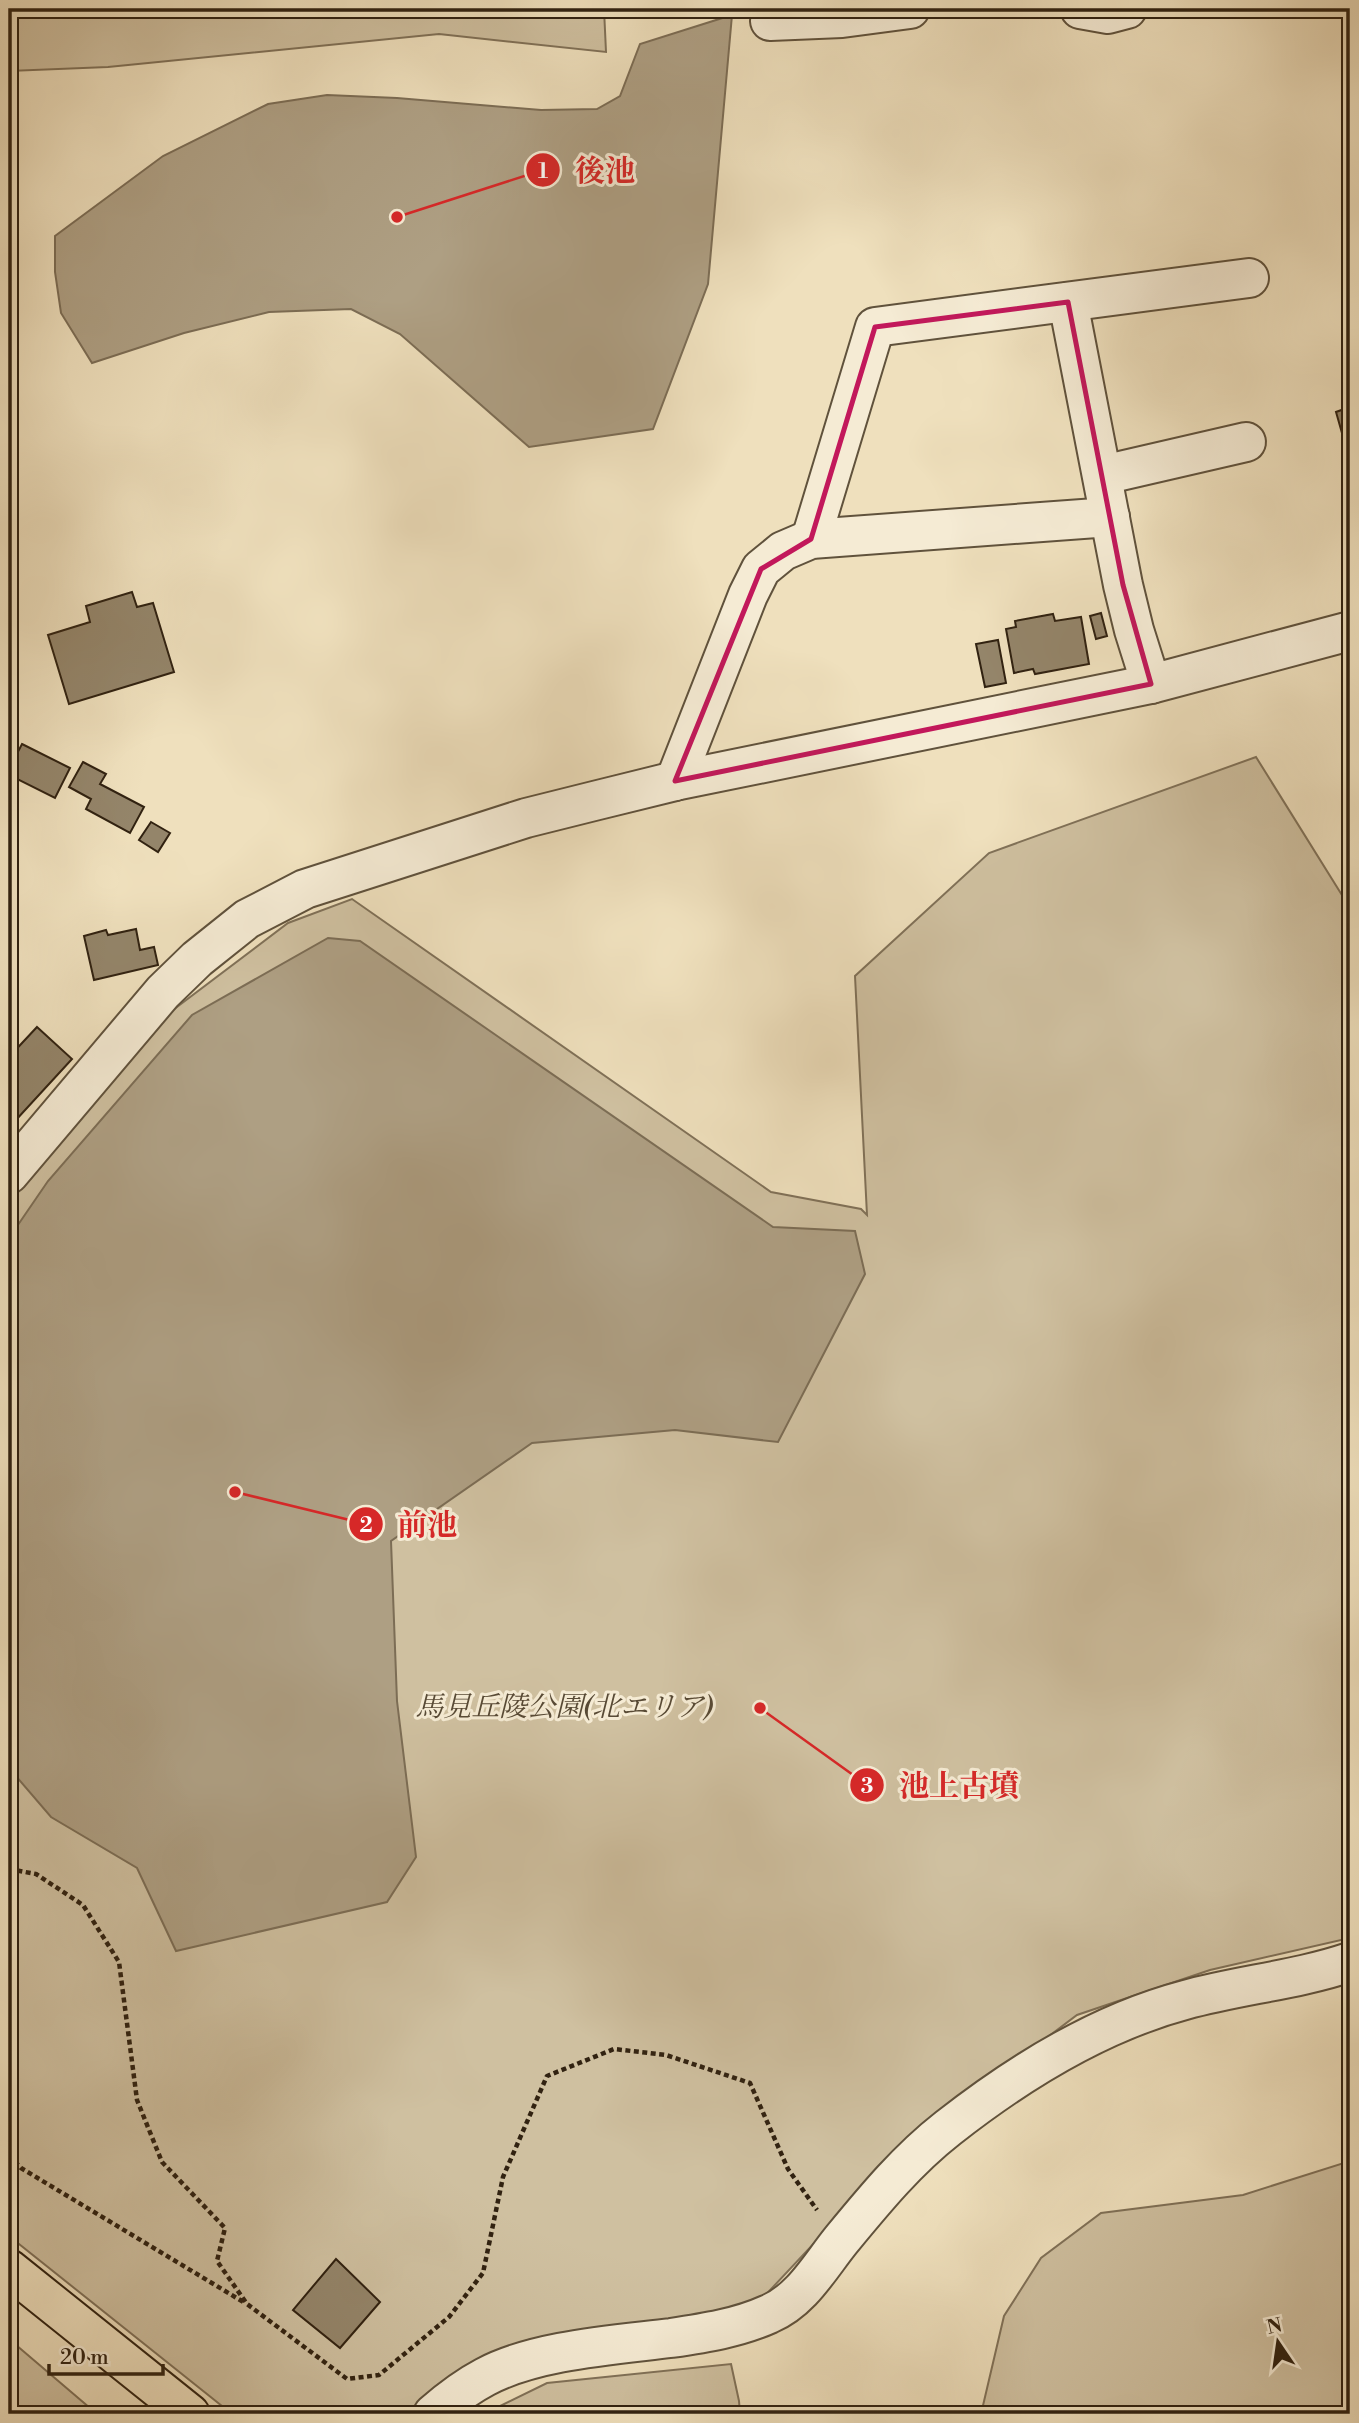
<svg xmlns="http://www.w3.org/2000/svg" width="1359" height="2423" font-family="'Libre Bodoni','Noto Serif JP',serif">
  <rect width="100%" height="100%" fill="#efe0bd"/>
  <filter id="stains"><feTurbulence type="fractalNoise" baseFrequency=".00286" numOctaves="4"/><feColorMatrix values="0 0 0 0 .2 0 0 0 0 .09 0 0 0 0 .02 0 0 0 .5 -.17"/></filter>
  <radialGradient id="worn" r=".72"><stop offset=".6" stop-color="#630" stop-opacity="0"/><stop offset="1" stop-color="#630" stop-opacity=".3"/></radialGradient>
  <!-- green -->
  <g fill="#cfc0a0" stroke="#807158" stroke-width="2">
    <polygon points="9,9 604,9 606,52 439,34 108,67 9,71"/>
    <polygon points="1256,757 1350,908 1350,1938 1210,1970 1077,2015 911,2140 758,2303 416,2414 232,2414 9,2236 9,1198 173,1010 288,923 352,899 771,1192 861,1209 867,1215 855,976 989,853"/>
    <polygon points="1350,2161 1350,2403 1342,2414 981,2414 1004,2316 1041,2258 1101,2213 1243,2195"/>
    <polygon points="9,2339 97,2414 9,2414"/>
    <polygon points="731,2364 739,2401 740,2414 484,2414 547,2383"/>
  </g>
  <!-- water -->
  <g fill="#ae9f83" stroke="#7c6d55" stroke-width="2">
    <polygon points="732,15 708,284 653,429 529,447 400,334 351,309 269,312 184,333 92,363 61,313 55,272 55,236 163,156 268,104 327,95 397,98 541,110 597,109 620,96 640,44"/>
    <polygon points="328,938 360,941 773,1227 855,1231 865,1274 778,1442 675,1430 532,1443 391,1541 397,1701 416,1857 387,1902 176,1951 137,1868 51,1817 9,1768 9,1238 48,1181 192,1015"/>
  </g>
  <!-- building -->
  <g fill="#94856a" stroke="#312211" stroke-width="2">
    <polygon points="1350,407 1350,439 1344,440 1336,412"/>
    <polygon points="132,592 137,607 153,603 174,672 69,704 48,635 90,622 86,606"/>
    <polygon points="1101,613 1107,636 1096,639 1090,616"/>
    <polygon points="1053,614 1055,621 1081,617 1089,664 1035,674 1033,669 1014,673 1006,629 1016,627 1015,621"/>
    <polygon points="998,640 1006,683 985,687 976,644"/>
    <polygon points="22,744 70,768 55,798 9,775 9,769"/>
    <polygon points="83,762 106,774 100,784 144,807 130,833 86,809 91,799 69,787"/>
    <polygon points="151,822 170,833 158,852 139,840"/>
    <polygon points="136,929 140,950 154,947 158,965 94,980 84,936 106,930 108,935"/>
    <polygon points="37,1027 72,1059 15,1121 9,1115 9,1057"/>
    <polygon points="336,2259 380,2302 340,2348 293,2310"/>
  </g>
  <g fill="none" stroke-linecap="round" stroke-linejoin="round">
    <defs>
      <g id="minor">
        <polyline points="1080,9 1108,14 1127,9"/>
        <polyline points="770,21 842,18 910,9"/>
        <polyline points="1068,302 1123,585 1134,630 1151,684"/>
        <polyline points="1103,475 1246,442"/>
        <polyline points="811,539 875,327 1249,278"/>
        <polyline points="675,781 748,595 761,569 783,551 811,539 1110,517"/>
        <polyline points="9,1174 163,992 197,959 247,919 305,889 526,818 594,801 675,781 1151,684 1350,631"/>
        <path d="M433 2414C449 2400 466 2387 485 2377 535 2350 614 2345 671 2338 705 2333 738 2328 769 2314 802 2300 820 2266 842 2239 875 2199 907 2160 948 2128 1018 2073 1098 2023 1185 2000 1239 1985 1297 1980 1350 1962"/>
      </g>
      <polyline id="major" points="9,2269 190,2414"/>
    </defs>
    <!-- minor casing -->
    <use href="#minor" stroke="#60523c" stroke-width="42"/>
    <!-- major casing -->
    <use href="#major" stroke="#312211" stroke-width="42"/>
    <!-- path -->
    <g stroke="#312211" stroke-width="4.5" stroke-dasharray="5 3.5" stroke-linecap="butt">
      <polyline points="9,1869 36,1874 83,1905 119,1962 137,2100 162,2162 225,2228 217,2261 247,2304 347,2379 379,2375 449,2317 483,2273 503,2177 547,2076 614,2049 666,2055 750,2083 788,2169 817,2210"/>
      <polyline points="9,2155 21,2168 245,2303"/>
    </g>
    <!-- minor -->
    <use href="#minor" stroke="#f5ebd4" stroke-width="38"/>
    <!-- major -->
    <use href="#major" stroke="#efe0bd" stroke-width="38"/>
  </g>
  <!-- marked area -->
  <path fill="none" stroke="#c2185b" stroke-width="5" stroke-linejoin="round" d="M1068 302 1123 585 1151 684 675 781 761 569 811 539 875 327Z"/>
  <g text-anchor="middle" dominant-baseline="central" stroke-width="6" stroke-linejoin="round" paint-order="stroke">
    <!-- park labels -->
    <g font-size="28" font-style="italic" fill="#584a35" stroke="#f5ebd4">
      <text x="564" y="1707">馬見丘陵公園(北エリア)</text>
    </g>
  </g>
  <!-- callouts -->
  <path fill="none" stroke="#d62828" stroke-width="2.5" d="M397 217L543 170M235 1492L366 1524M760 1708L867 1785"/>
  <g fill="#d62828" stroke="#f5ebd4" stroke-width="2.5">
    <circle cx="397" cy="217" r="7"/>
    <circle cx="235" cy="1492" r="7"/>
    <circle cx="760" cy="1708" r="7"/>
    <circle cx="543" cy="170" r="18"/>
    <circle cx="366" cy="1524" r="18"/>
    <circle cx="867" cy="1785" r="18"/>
  </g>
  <g font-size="21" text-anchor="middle" font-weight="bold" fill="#fff">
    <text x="543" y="178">1</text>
    <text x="366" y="1532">2</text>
    <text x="867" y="1793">3</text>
  </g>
  <g font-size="30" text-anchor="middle" font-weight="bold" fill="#d62828" stroke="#f5ebd4" stroke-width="6" stroke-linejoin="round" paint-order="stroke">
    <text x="605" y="181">後池</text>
    <text x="427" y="1535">前池</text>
    <text x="959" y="1796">池上古墳</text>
  </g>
  <!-- margin -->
  <rect width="1359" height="2423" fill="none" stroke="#efe0bd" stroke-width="35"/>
  <rect x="10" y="10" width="1338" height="2402" fill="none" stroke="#312211" stroke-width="3.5"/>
  <rect x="18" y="18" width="1324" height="2388" fill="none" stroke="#312211" stroke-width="2"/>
  <!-- north arrow -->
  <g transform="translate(1278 2342) rotate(347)" stroke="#f5ebd4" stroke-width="5" paint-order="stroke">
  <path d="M0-5L12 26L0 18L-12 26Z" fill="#312211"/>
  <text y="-10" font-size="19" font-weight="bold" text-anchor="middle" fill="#312211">N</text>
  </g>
  <!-- scale -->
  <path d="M49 2364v10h114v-10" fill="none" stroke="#312211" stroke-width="3.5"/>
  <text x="60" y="2364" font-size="21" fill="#312211" stroke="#f5ebd4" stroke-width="5" paint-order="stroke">20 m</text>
  <rect width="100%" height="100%" filter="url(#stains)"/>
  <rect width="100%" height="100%" fill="url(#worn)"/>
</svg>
